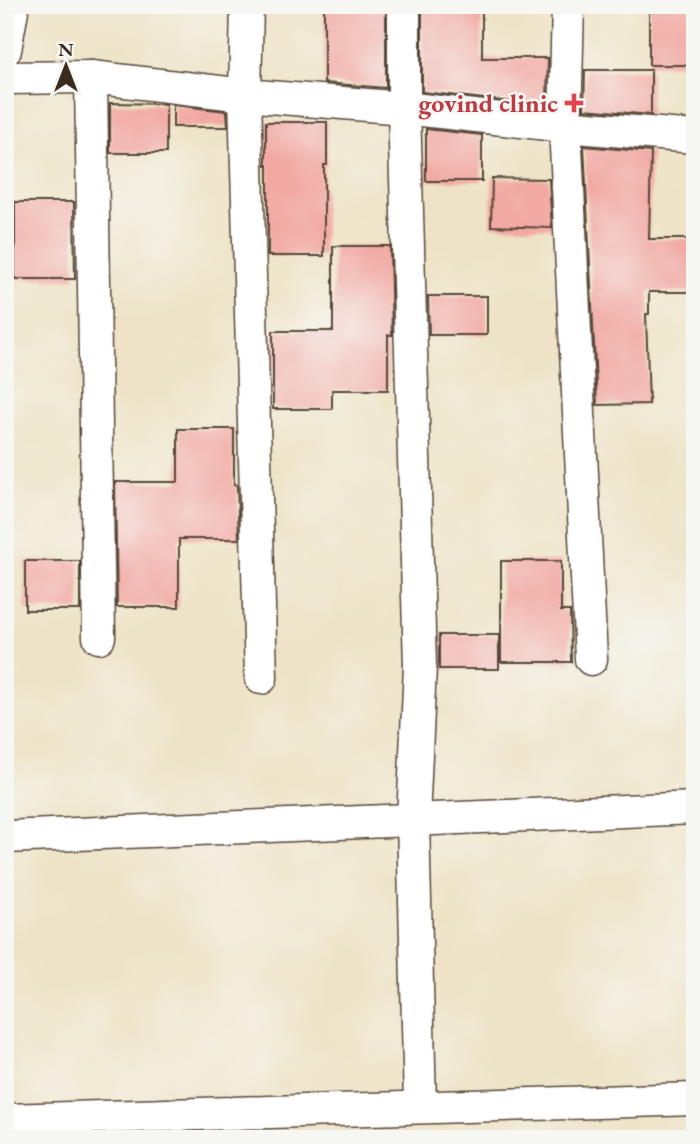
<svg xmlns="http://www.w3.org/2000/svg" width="700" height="1144" font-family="'EB Garamond',serif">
  <rect width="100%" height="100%" fill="#f6f6f2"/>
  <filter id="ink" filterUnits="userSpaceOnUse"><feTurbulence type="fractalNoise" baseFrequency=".0143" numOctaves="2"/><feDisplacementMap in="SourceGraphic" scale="14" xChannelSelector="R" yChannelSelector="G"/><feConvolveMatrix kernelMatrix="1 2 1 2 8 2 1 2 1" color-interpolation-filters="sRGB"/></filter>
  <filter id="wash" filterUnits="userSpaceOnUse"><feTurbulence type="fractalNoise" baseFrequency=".00686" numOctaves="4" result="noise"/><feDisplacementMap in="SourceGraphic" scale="28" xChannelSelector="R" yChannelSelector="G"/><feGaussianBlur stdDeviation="1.57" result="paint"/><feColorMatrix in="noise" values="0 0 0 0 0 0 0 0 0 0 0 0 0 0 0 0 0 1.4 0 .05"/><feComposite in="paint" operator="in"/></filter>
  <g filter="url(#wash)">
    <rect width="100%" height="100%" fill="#eee3c6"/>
    <g id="blocks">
      <!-- building -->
      <g fill="#f2a9a3">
        <polygon points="324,5 386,5 386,88 324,83"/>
        <polygon points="422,5 482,5 482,58 548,58 547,106 422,92"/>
        <rect x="649" y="5" width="46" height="60"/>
        <polygon points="585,70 651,70 651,115 584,109"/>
        <polygon points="110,103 166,104 166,153 110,153"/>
        <polygon points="173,105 227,111 228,127 173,127"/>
        <polygon points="266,122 327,122 327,165 324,165 324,256 268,256 268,165 266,165"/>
        <polygon points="426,129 482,135 482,181 426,181"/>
        <polygon points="584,146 651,152 649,239 695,239 695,292 649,292 649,314 646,314 649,404 597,405"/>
        <polygon points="492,178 549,179 552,228 491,226"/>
        <polygon points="15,202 74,202 75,279 15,279"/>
        <polygon points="333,246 390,246 392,335 388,335 388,390 332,390 332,409 273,409 273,331 333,331"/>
        <polygon points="428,296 487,296 487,335 429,335"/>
        <polygon points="178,429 234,429 234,485 237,485 239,539 179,539 179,607 117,607 115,482 178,482"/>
        <rect x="25" y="561" width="55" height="49"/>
        <polygon points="501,561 561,561 561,611 570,611 571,662 501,662"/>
        <rect x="439" y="635" width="60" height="34"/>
      </g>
    </g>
  </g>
  <g filter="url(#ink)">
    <use href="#blocks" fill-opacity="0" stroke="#564637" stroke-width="2"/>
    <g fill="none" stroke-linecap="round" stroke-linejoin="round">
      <defs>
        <g id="street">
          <polyline points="247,5 245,95 261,678"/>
          <polyline points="404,5 404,108 420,666 413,820 420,1106"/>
          <polyline points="568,5 565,126 591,659"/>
          <polyline points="5,50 13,5"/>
          <polyline points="91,77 99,637"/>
          <polyline points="5,78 91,77 245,95 404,108 565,126 695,137"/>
          <polyline points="5,837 695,808"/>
          <polyline points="5,1120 695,1099"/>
        </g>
      </defs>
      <!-- street casing -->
      <use href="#street" stroke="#564637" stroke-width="35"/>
      <!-- street -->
      <use href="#street" stroke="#fff" stroke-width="32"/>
    </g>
  </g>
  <!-- markers -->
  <path fill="#e0444e" stroke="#f6f6f2" stroke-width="2.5" d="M570.5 92.5h7v7h7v7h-7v7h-7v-7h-7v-7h7z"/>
  <g text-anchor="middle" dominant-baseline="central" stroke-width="5" stroke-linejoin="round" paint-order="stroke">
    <!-- health labels -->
    <g font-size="26" font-weight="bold" fill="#be3a42" stroke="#f6f6f2" text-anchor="end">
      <text x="558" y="103">govind clinic</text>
    </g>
  </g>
  <!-- margin -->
  <rect width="700" height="1144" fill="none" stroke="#f6f6f2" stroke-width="28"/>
  <!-- north arrow -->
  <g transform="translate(66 66)" stroke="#f6f6f2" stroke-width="5" paint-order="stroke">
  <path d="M0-5L12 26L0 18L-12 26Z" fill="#3b2a1e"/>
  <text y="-10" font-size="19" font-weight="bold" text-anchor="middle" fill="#3b2a1e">N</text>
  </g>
</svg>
